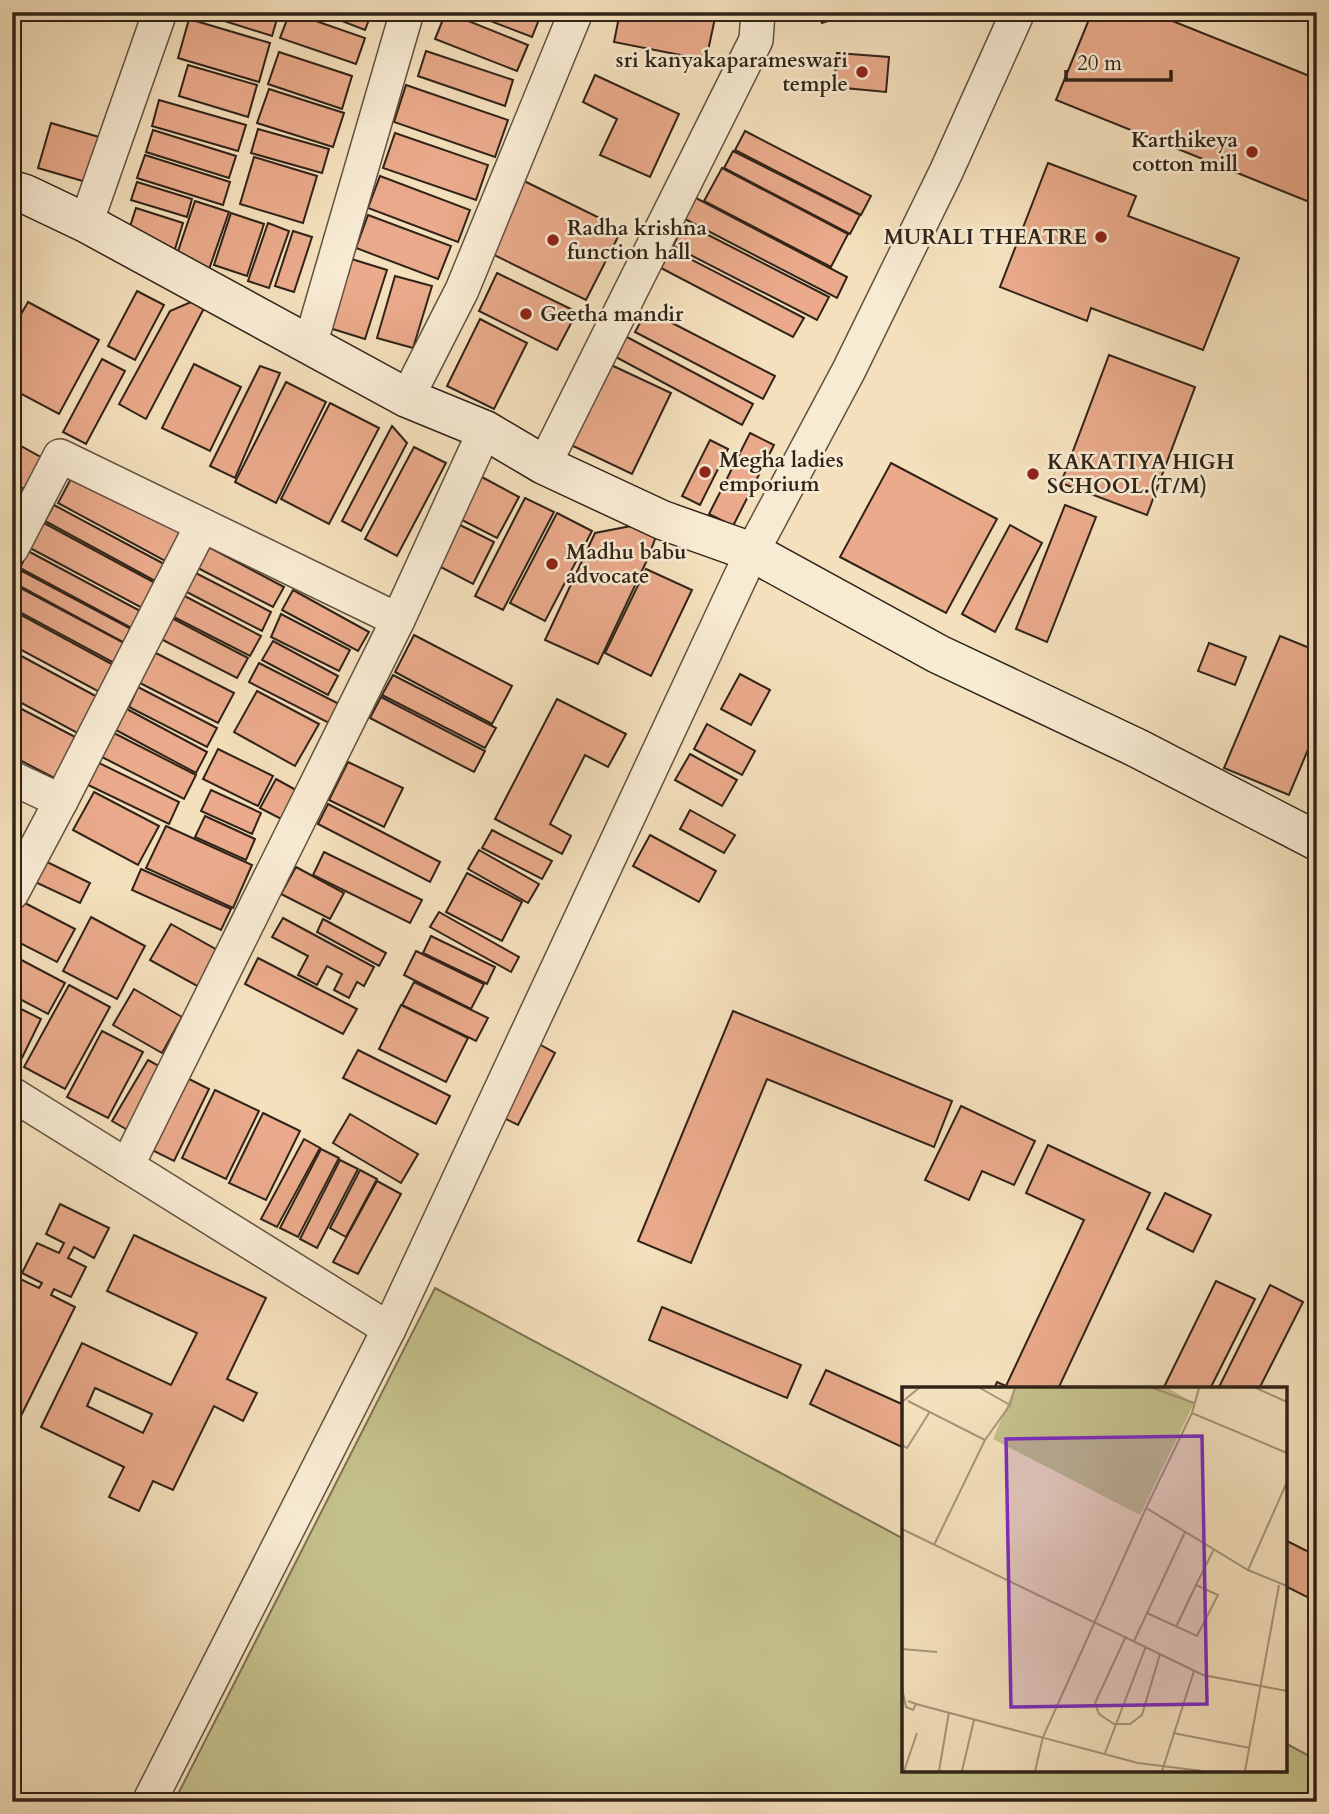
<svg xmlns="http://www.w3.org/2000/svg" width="1329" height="1814" font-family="Cardo,serif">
  <rect width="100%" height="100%" fill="#f4e0bc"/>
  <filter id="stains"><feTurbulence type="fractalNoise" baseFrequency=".00286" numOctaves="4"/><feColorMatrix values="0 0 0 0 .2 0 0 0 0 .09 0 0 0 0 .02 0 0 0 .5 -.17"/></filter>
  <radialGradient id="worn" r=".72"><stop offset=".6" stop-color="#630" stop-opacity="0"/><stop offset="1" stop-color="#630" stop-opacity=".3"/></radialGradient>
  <!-- green -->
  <polygon fill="#c4c08b" stroke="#7a7252" stroke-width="2" points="435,1288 904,1539 904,1770 1285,1770 1285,1743 1317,1760 1317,1802 174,1802"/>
  <!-- building -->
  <g fill="#eaaa8b" stroke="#302318" stroke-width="2" fill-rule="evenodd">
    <polygon points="196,12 279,12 272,36"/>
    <polygon points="290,12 365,38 356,64 280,38"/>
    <polygon points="319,12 372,12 365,30"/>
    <polygon points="446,12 528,45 517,71 435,39"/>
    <polygon points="467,12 542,12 532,37"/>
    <polygon points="620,12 684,12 715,18 706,60 614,42"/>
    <polygon points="818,12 854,12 822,23"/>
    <polygon points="1092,12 1150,12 1317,79 1317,205 1056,100"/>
    <polygon points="189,19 270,43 259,82 178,58"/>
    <polygon points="426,51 513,80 505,106 418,76"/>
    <polygon points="279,52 352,76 342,109 268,84"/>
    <polygon points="837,53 889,57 886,92 834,87"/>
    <polygon points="188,65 257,85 248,117 179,96"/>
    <polygon points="595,75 679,114 650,177 600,155 617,119 583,102"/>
    <polygon points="406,85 508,120 495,157 394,122"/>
    <polygon points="269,89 344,113 333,147 257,123"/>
    <polygon points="159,100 246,125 238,151 152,126"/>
    <polygon points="51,123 106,139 93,184 38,168"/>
    <polygon points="258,129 329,149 322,173 251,153"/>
    <polygon points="153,130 236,156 229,178 146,152"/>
    <polygon points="745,131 871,196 861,215 735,150"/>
    <polygon points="395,133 488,165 476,200 383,168"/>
    <polygon points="733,151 860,215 850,234 724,168"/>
    <polygon points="145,155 230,182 223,205 137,178"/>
    <polygon points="254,157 317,176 303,223 240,204"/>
    <polygon points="1048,163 1136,196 1128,216 1239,258 1203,350 1091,308 1087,321 1000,287"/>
    <polygon points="722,168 848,234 831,267 704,201"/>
    <polygon points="380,176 470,210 458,242 368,208"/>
    <polygon points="520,179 622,229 586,300 484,250"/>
    <polygon points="137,182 192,199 187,217 131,200"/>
    <polygon points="694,197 847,277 837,298 683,218"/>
    <polygon points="195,201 229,212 207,275 174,263"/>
    <polygon points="136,208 183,223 171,262 126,239"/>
    <polygon points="231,213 264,224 247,276 214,265"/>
    <polygon points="368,215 451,246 438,279 356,248"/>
    <polygon points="268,223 289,231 269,288 248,281"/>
    <polygon points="685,223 829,297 817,320 673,246"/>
    <polygon points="293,231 312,237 294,292 275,286"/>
    <polygon points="671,249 804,318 793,337 661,268"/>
    <polygon points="345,257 387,270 365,339 323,326"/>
    <polygon points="497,273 577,312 557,350 479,311"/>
    <polygon points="395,276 432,286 413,348 377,338"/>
    <polygon points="137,291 164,305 135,360 108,346"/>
    <polygon points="212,293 146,419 119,404 170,311"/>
    <polygon points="28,302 99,340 59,414 12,389 12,330"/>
    <polygon points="647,310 775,376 763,399 635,332"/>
    <polygon points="480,319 527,343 494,409 447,386"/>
    <polygon points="625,336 753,404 742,425 614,356"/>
    <polygon points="1109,355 1195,387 1147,515 1061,483"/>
    <polygon points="102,359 125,371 86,444 63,432"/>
    <polygon points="194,364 241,387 210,451 162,428"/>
    <polygon points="609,364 671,393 632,474 571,445"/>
    <polygon points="260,366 280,373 235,478 210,466"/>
    <polygon points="286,382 326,402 276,503 235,482"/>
    <polygon points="330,403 379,428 329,524 281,499"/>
    <polygon points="392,426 407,443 361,531 342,521"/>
    <polygon points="750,433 774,445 733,526 709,514"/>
    <polygon points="710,440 728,449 700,505 682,496"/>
    <polygon points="12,441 46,460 28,491 12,482"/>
    <polygon points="414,447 446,463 397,556 365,539"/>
    <polygon points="891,463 997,519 946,613 840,557"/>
    <polygon points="74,473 183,532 167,562 58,503"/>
    <polygon points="480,476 519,497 497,538 458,518"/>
    <polygon points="525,498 554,512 503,610 475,596"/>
    <polygon points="54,505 166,565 157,582 45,521"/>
    <polygon points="1065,505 1096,517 1047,642 1016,629"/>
    <polygon points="557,513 592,531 545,621 510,603"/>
    <polygon points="662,520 648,558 598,664 545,640 595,533"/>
    <polygon points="454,522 494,542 473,584 433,563"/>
    <polygon points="44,523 157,584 144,609 30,548"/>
    <polygon points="1010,525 1042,543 995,632 962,614"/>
    <polygon points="203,544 284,587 273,607 192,565"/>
    <polygon points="28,551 144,613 135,630 20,568"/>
    <polygon points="188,569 271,612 262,631 179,588"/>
    <polygon points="646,569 692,590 651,676 605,653"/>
    <polygon points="22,571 135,631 128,645 16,584"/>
    <polygon points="17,586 126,644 116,664 12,608 12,595"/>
    <polygon points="293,590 369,632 358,651 282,610"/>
    <polygon points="177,592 261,636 250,656 166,613"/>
    <polygon points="12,610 119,668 105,695 12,645"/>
    <polygon points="281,614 350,650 339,671 271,637"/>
    <polygon points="166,615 248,658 237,678 155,636"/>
    <polygon points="414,635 512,686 492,724 395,672"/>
    <polygon points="1280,636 1317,651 1317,728 1289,795 1224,768"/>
    <polygon points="273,641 338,676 328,695 262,660"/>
    <polygon points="1209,643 1246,657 1235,685 1198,671"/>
    <polygon points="150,650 234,693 218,723 134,680"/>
    <polygon points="12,651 103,700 83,736 12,698"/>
    <polygon points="259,663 341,705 331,724 249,682"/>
    <polygon points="740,674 770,690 751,725 721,709"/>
    <polygon points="393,675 496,728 485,748 382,695"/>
    <polygon points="138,687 217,728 207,747 129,707"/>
    <polygon points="257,691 319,724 295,766 234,732"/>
    <polygon points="381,697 485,751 474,772 370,718"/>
    <polygon points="557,699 626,734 608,767 585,755 550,824 571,836 562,854 495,819"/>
    <polygon points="12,704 79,739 58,780 12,756"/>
    <polygon points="125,708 207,752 196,773 114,729"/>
    <polygon points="707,724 755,751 742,775 694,749"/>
    <polygon points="110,731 196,775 184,799 98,755"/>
    <polygon points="218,749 273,776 258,806 203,779"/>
    <polygon points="690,754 737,780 722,806 675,780"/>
    <polygon points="95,761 179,802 169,824 84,783"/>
    <polygon points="348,762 403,788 384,827 329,800"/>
    <polygon points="276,779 305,795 289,823 260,808"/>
    <polygon points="211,790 261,813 252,834 201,811"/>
    <polygon points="94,792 159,826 138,865 73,830"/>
    <polygon points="328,804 440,862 430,882 318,824"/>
    <polygon points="690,810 735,835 724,853 680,829"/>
    <polygon points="205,816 255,839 246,860 195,837"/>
    <polygon points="166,826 252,865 233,908 146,868"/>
    <polygon points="492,830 552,861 542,879 482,848"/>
    <polygon points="650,835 716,871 699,902 633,866"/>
    <polygon points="479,850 539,884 528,903 468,869"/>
    <polygon points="324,852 422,900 410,923 313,875"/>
    <polygon points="43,860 90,883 80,903 33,881"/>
    <polygon points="296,867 344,893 330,919 281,894"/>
    <polygon points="141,869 231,909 221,930 132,890"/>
    <polygon points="467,873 522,902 502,941 446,912"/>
    <polygon points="21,901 75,929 57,962 12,939 12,916"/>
    <polygon points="439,912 519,957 511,972 430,927"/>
    <polygon points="91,917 145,946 117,999 63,971"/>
    <polygon points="283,918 374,967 364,986 357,982 349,998 334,990 342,974 327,966 317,985 298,975 308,956 272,937"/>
    <polygon points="323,919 386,953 379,966 317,932"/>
    <polygon points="171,924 219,951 199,987 150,960"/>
    <polygon points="431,936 495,967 487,984 423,953"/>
    <polygon points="416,951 484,984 471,1009 404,975"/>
    <polygon points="12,955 65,983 48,1014 12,995"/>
    <polygon points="258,958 357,1009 343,1034 245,984"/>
    <polygon points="414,982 488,1018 476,1041 402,1005"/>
    <polygon points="69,985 110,1007 65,1089 24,1067"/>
    <polygon points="134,989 182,1017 162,1053 113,1025"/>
    <polygon points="401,1005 468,1038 446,1082 379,1049"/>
    <polygon points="21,1009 41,1019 19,1064 12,1061 12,1027"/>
    <polygon points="733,1011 952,1101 934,1147 767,1079 691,1263 638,1241"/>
    <polygon points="102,1031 143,1052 108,1118 67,1097"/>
    <polygon points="539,1044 555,1053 518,1125 502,1117"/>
    <polygon points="358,1050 450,1096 436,1124 343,1078"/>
    <polygon points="148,1060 168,1071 131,1132 112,1121"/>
    <polygon points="181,1075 209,1089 174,1161 146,1147"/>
    <polygon points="215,1090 259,1111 226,1179 182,1158"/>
    <polygon points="961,1106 1035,1141 1014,1185 982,1171 969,1200 925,1180"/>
    <polygon points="263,1113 300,1131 266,1200 229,1183"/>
    <polygon points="350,1114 418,1154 401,1183 333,1143"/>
    <polygon points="304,1139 320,1148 277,1227 261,1219"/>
    <polygon points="1048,1145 1150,1193 1058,1389 994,1389 997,1382 1006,1386 1084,1220 1026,1193"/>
    <polygon points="321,1149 339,1158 298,1237 280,1228"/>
    <polygon points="340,1160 358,1169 317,1248 300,1239"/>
    <polygon points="360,1170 377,1179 346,1237 330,1228"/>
    <polygon points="377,1181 401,1194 358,1274 333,1262"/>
    <polygon points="1165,1193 1211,1215 1193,1252 1147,1229"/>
    <polygon points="60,1204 109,1228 94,1258 74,1247 68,1258 86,1267 71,1297 54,1289 51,1295 75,1307 12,1434 12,1275 39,1288 42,1283 22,1273 37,1243 59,1253 64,1243 46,1234"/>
    <path d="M134 1235 266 1298 227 1379 257 1393 243 1421 214 1406 173 1490 153 1481 139 1511 109 1497 124 1467 41 1427 82 1343 171 1385 197 1333 107 1291ZM95 1388 152 1414 143 1433 87 1406Z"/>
    <polygon points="1216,1281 1255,1299 1210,1389 1163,1389"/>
    <polygon points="1270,1285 1303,1302 1259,1389 1218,1389"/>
    <polygon points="662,1307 801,1365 787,1398 649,1340"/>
    <polygon points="826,1370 904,1405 904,1448 810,1404"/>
    <polygon points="1285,1540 1317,1556 1317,1602 1285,1586"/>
  </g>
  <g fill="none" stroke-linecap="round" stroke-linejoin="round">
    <defs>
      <g id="street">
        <polyline points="86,223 160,12"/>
        <polyline points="310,345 407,12"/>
        <polyline points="407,398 462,290 576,12"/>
        <polyline points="544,465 756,40 758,12"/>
        <polyline points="12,548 60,456 398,620"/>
        <polyline points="12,778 61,801 12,893"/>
        <polyline points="61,801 202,525"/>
        <polyline points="12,1094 389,1329 752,552 849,370 946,172 1018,12"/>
        <polyline points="127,1166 398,620 485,430"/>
        <polyline points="149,1802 389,1329"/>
      </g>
      <polyline id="secondary" points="12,190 25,194 86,223 407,398 485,430 544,465 662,520 752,552 938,654 1137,748 1317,841"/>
    </defs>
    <!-- street casing -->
    <use href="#street" stroke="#615241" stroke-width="36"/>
    <!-- secondary casing -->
    <use href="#secondary" stroke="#302318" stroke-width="41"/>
    <!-- street -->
    <use href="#street" stroke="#f8ebd3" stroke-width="33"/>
    <!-- secondary -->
    <use href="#secondary" stroke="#f8ebd3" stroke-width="38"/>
  </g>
  <!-- markers -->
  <g fill="#8f2418" stroke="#f8ebd3" stroke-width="2.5">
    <circle cx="862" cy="72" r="7"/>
    <circle cx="1252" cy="152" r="7"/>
    <circle cx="1101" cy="237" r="7"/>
    <circle cx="553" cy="240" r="7"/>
    <circle cx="526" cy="314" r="7"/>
    <circle cx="705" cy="472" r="7"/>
    <circle cx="1033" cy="474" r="7"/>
    <circle cx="552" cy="564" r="7"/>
  </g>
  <g text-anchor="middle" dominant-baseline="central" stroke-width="5" stroke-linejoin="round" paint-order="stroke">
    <!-- poi labels -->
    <g font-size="21" font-weight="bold" fill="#302318" stroke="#f8ebd3" text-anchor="start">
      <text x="848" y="60" text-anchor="end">sri kanyakaparameswari<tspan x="848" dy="24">temple</tspan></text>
      <text x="1238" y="140" text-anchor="end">Karthikeya<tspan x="1238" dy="24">cotton mill</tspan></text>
      <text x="567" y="228">Radha krishna<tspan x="567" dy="24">function hall</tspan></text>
      <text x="1087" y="237" text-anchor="end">MURALI THEATRE</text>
      <text x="540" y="314">Geetha mandir</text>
      <text x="719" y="460">Megha ladies<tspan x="719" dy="24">emporium</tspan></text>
      <text x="1047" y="462">KAKATIYA HIGH<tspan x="1047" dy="24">SCHOOL.(T/M)</tspan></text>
      <text x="566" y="552">Madhu babu<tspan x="566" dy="24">advocate</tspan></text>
    </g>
  </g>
  <!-- overview -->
  <g transform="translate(902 1387)">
    <rect width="385" height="385" fill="#f4e0bc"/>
    <path d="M112 1H266L292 16 238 128 91 52Z" fill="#c4c08b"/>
    <path fill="none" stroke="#a6947a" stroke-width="2" d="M78 1 108 18M251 1 292 16M354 1 385 15M6 14 83 53 32 158M0 15 17 1M290 26 297 1M83 53 108 18 113 1M0 58 5 61 27 26M244 121 290 26 385 66M0 142 301 288 385 304M346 183 385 95M245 226 295 249 316 208 294 198 312 162M274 240 294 198M224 249 193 316 197 327 212 337H228L240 328 258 267M232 254 283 145M0 262 35 265M0 301 4 320 11 323 14 317 6 314M14 317 236 376 300 384M271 346 348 361M203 366 244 259M2 384 15 346M37 384 47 325M60 384 72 333M133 384 141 350 244 121 346 183 385 199M260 384 292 284M343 384 377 198"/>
    <path fill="#7b2cbf" fill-opacity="0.15" stroke="#7b2cbf" stroke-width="3.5" d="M300 49 305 317 109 320 104 52Z"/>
    <rect width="385" height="385" fill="none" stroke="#302318" stroke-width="3.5"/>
  </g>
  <!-- margin -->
  <rect width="1329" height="1814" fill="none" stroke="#f4e0bc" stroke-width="42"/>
  <rect x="14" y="14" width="1301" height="1786" fill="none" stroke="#302318" stroke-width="3.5"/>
  <rect x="21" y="21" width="1287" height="1772" fill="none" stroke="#302318" stroke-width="2"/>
  <!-- scale -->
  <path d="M1066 70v10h105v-10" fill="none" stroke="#302318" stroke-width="3.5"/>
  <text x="1077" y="70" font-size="21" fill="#302318" stroke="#f8ebd3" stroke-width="5" paint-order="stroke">20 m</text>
  <rect width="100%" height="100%" filter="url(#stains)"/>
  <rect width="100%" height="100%" fill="url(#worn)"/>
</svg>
